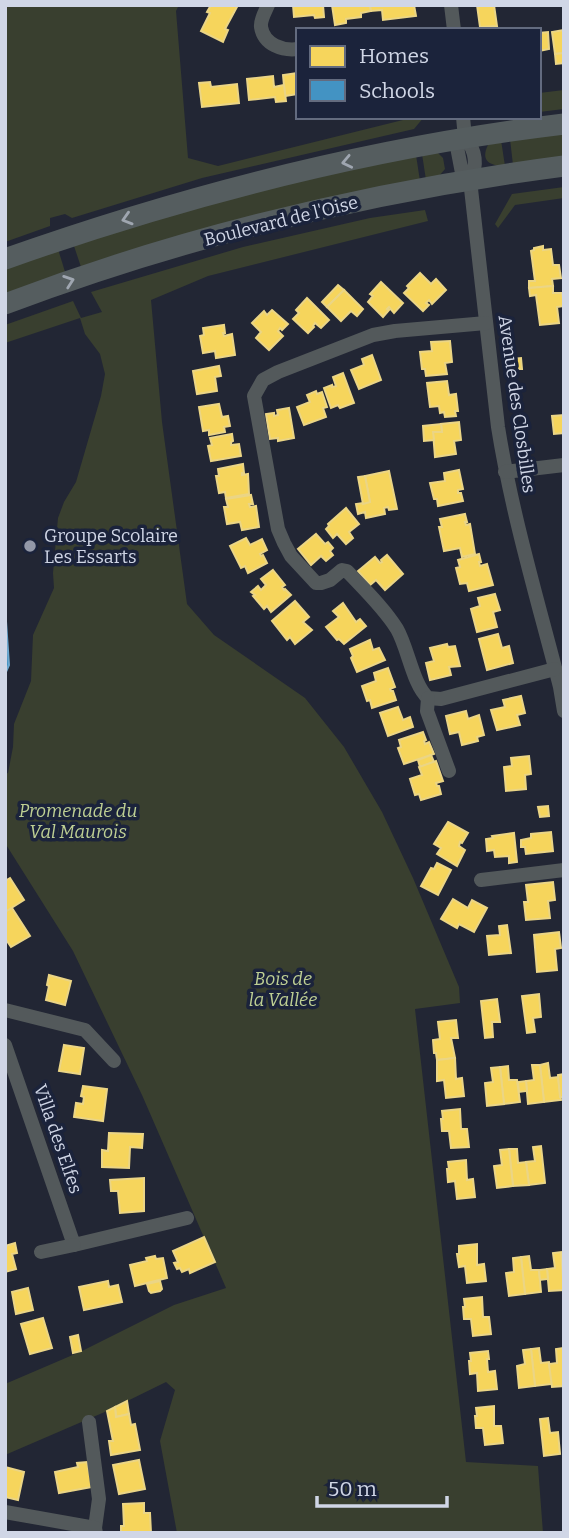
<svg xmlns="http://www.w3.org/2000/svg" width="569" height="1538" font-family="Bitter,serif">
  <rect width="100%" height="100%" fill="#222634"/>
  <!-- green -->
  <g fill="#393f2f">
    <polygon points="5,5 179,5 176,11 188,158 218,166 415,117 424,117 414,129 202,178 72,218 65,214 50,218 50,226 5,242"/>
    <polygon points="564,90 564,109 539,112 539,93"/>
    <polygon points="564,131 564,159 513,165 510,139"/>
    <path d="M501 140 505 166C490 166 480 161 488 145Z"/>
    <polygon points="438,153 443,158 445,169 439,176 426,180 422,154"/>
    <polygon points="416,155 420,181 82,270 73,243 217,200"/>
    <polygon points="564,187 564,198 515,205 498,228 495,224 512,194"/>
    <polygon points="425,210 428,221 208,276 151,300 162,422 187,604 214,635 305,698 344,747 382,812 413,878 459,987 460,1003 415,1009 466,1462 538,1466 543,1533 177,1533 160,1441 175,1390 166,1382 107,1411 5,1455 5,1384 82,1351 174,1305 226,1288 142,1095 73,951 5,843 5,774 8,773 13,747 14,724 31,681 33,635 54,588 53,573 58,518 64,502 76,482 101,396 105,374 100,354 85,334 80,318 5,343 5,325 73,301 81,318 102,312 91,292 243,247 370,218"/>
    <polygon points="58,249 66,275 5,297 5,268"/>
  </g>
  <!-- homes -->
  <g fill="#f6d55c" stroke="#ebd585" stroke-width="2">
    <polygon points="211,5 238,5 225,29 228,30 223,42 201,31 210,13 207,12"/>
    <polygon points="293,5 323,5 324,17 315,18 314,15 294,17"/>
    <polygon points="332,5 370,5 371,11 361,13 361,17 346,19 346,23 335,25"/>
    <polygon points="370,5 414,5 416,16 383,20 382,10 371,11"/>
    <polygon points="477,5 494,5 497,26 480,27"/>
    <polygon points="564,30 564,53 555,54 552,32"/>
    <polygon points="548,32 549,49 539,51 539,33"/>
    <polygon points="564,53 564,63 556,64 555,54"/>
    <polygon points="298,73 298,94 285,96 283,75"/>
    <polygon points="273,76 274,87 284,85 286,101 276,102 275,97 249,100 247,79"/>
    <polygon points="210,82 211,87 237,84 239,103 202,107 199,83"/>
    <polygon points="543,246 543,250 551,249 553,265 559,265 561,278 552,279 553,286 529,288 529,281 535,281 531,251 534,250 534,248"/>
    <polygon points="420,273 431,284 436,279 446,290 432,304 429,300 426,303 429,305 423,311 404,293 409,288 407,286"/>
    <polygon points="381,282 403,303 394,313 389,307 387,309 389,310 383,317 368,302 373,296 370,294"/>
    <polygon points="338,285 344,290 327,307 322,302"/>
    <polygon points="553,286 553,293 562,293 564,306 557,307 559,323 540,325 536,295 530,296 529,288"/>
    <polygon points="344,290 363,309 357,316 351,311 341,321 327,307"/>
    <polygon points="307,298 329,320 321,328 315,323 313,326 314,327 308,333 293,319 299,313 296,310"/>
    <polygon points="272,310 288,324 282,330 280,328 278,331 283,336 269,350 256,338 261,332 252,323 264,311 267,315"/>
    <polygon points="224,325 225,333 223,333 224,336 232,334 235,355 216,358 215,351 203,353 200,336 204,335 203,328"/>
    <polygon points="450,341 452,362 445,363 447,374 426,376 425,369 422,369 420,352 432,351 431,342"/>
    <polygon points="372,355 381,380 359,389 351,370 364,365 362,359"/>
    <polygon points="521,358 522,369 513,369 512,359"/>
    <polygon points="219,366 221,376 215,377 217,391 197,394 193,371"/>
    <polygon points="343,373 354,403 340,408 338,405 331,408 324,388 332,385 332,387 336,386 333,377"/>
    <polygon points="447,381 449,395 456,394 458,411 455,411 456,416 445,417 444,412 440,413 439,406 430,407 427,383"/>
    <polygon points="316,391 317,394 322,392 327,407 323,408 326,417 304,425 297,407 310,402 307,395"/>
    <polygon points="219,404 222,417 228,416 230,426 224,427 225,432 209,435 209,430 203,431 199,407"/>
    <polygon points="289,408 294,438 278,441 278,438 270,439 266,414 274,413 274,416 278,415 277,410"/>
    <polygon points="564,415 564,433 554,434 552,416"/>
    <polygon points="459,422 461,440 454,441 456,454 435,457 433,432 442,432 441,424"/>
    <polygon points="441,424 442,432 433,432 434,440 424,441 423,426"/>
    <polygon points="232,434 233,441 231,442 231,445 239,444 241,456 211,461 208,446 212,445 210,438"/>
    <polygon points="243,464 244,473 242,473 242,475 248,474 249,494 226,498 225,492 219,493 216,476 219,476 218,469"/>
    <polygon points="459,470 463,489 458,490 458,493 461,493 463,501 438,506 437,499 434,499 430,483 445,481 444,473"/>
    <polygon points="389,471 397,509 389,510 388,507 384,508 385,514 366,518 365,512 358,514 356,504 370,502 365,476"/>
    <polygon points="365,476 370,502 363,504 358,477"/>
    <polygon points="251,495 253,504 249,504 250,507 256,506 259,527 242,530 240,522 227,524 224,507 228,507 226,499"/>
    <polygon points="346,508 359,524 349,532 353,538 346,544 337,534 333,538 326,529 329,526 328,524"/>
    <polygon points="465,514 467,522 465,522 466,525 470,524 475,554 462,557 460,548 444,551 439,527 442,527 440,519"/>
    <polygon points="316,534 325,544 328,542 333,548 330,551 333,555 326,561 321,556 311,565 298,549"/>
    <polygon points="246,538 250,545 262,539 267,550 260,554 261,556 263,555 267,563 248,573 245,566 241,568 230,546"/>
    <polygon points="479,554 481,562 479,562 480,566 487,564 493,585 469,591 467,583 460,584 456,568 460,567 458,560"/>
    <polygon points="387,555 403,574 385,590 376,580 370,585 358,571 375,557 380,563 382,562 381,560"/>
    <polygon points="273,570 285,585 282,587 284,590 285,589 291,595 271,612 267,606 264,609 253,596 255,595 251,592 258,586 261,590 266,585 261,579"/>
    <polygon points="495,594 500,610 493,612 497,627 477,632 471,609 480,606 478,598"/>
    <polygon points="295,601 309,617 303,622 312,630 295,644 290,637 287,640 272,621"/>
    <polygon points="343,603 356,622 360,619 366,626 344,644 339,639 337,640 326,627 339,617 333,611"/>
    <polygon points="498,634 502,648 509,646 513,663 487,670 479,639"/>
    <polygon points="370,640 373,650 379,648 385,660 357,672 351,658 353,656 350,649"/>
    <polygon points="447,644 448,647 455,646 460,666 449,667 451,675 430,680 426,663 434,661 430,648"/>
    <polygon points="388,668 395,687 390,689 391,691 393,691 396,700 372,708 370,700 367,701 362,686 376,681 374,673"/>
    <polygon points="521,696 525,713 517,715 520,725 497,730 491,710 505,707 503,700"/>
    <polygon points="398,707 403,720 410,717 413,727 388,736 380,713"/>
    <polygon points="466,711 468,719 479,715 484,735 477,737 478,741 462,745 459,732 450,734 446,716"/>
    <polygon points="423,732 426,740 424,741 425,744 429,742 434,754 404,764 398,748 401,747 399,740"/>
    <polygon points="431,755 434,762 420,767 418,760"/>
    <polygon points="529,756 531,774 525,775 526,789 506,791 504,767 512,766 511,758"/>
    <polygon points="436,761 443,781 436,783 437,786 439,786 441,794 421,800 419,794 415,795 410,779 422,775 419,767"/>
    <polygon points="548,806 549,816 540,817 538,807"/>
    <polygon points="448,822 468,833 462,843 460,842 459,846 465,850 457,866 437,854 441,848 434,844"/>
    <polygon points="551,832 553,851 526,854 525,847 521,847 521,840 531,838 531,834"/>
    <polygon points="514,833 517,862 509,863 509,856 495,857 494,850 487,851 486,839 493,838 492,836"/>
    <polygon points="437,863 451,870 438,895 421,886 431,868 434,869"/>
    <polygon points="10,878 24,900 5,912 5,881"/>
    <polygon points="553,882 555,900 548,901 550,918 526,920 524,902 528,902 526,885"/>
    <polygon points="453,899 468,908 472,900 487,908 474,932 459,924 457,928 441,919"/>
    <polygon points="12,908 30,936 11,947 5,938 5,912"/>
    <polygon points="507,925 511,953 489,955 487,936 500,935 499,926"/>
    <polygon points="559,932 561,948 555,949 557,970 537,972 534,935"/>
    <polygon points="49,975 71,981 65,1005 46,1000 49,986 47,985"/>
    <polygon points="539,994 541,1017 533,1018 535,1032 527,1033 522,996"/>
    <polygon points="497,999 500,1022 492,1022 493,1037 485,1038 481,1001"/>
    <polygon points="456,1020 458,1038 451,1038 455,1058 437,1060 436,1053 434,1053 433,1040 440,1039 438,1022"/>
    <polygon points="64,1045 84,1048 80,1074 59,1071"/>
    <polygon points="455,1058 456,1079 462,1078 464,1096 446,1098 444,1080 437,1081 437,1060"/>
    <polygon points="548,1063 550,1078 558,1077 561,1100 544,1102 540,1065"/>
    <polygon points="532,1065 540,1065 544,1102 528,1104 526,1081 534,1080"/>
    <polygon points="508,1066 509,1080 517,1080 520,1102 504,1104 500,1067"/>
    <polygon points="500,1067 504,1104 487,1106 485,1083 493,1082 491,1068"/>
    <polygon points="564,1074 564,1097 560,1097 558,1075"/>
    <polygon points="526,1081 527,1091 519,1092 518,1082"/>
    <polygon points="83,1086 107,1089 103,1121 74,1117 76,1103 83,1104 84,1097 81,1096"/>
    <polygon points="460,1109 461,1129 467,1129 469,1147 451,1148 449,1131 442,1131 441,1119 443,1119 442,1111"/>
    <polygon points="109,1133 143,1134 142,1148 130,1147 129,1168 102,1167 102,1150 108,1151"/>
    <polygon points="541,1146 545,1183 529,1185 526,1162 535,1161 533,1147"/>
    <polygon points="509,1149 517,1149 518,1163 526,1162 529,1185 513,1186"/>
    <polygon points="509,1149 513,1186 497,1188 494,1166 502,1165 500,1150"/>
    <polygon points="466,1160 467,1180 473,1179 475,1197 457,1199 455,1181 448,1182 447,1169 449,1169 448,1162"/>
    <polygon points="144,1178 144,1211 120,1213 118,1191 111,1191 110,1180"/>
    <polygon points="204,1237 215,1262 190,1273 189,1269 182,1272 180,1268 177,1269 174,1263 178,1262 173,1251"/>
    <polygon points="15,1243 17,1253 12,1254 16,1269 5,1272 5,1246"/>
    <polygon points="477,1244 477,1265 484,1264 486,1281 467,1283 465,1266 459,1267 457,1254 459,1254 459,1246"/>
    <polygon points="561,1252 564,1290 549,1291 547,1269 555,1268 553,1253"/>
    <polygon points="155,1256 156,1259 163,1258 167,1278 135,1286 130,1265 147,1261 146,1258"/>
    <polygon points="529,1256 531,1270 539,1270 541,1292 525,1294 521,1257"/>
    <polygon points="521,1257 525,1294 509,1296 506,1273 514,1272 513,1258"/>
    <polygon points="547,1269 548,1279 540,1280 539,1270"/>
    <polygon points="108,1281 109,1287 118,1285 122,1302 84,1310 79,1287"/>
    <polygon points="160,1281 162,1289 160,1291 151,1293 149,1291 147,1284"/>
    <polygon points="28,1288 33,1310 16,1314 12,1292"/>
    <polygon points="482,1297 483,1317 489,1317 491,1334 473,1336 471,1319 464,1319 463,1307 465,1307 464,1299"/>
    <polygon points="43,1318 52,1348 30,1354 21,1324"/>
    <polygon points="78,1335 81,1351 73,1353 70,1337"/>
    <polygon points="539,1348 541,1363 549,1362 552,1384 535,1386 531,1349"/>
    <polygon points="564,1348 564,1386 552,1387 549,1364 557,1363 556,1349"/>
    <polygon points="531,1349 535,1386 519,1388 517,1366 525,1364 523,1350"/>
    <polygon points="488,1351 489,1359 487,1359 488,1372 495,1371 497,1389 478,1391 477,1373 470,1374 469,1361 471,1361 470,1353"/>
    <polygon points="127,1401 129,1414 116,1417 115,1407"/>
    <polygon points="494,1406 494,1426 501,1426 503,1443 485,1445 483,1428 476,1428 475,1416 477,1416 476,1408"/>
    <polygon points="115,1407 116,1417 129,1414 131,1425 135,1424 140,1450 111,1455 109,1441 113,1441 107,1411"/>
    <polygon points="548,1418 550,1433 558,1432 560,1454 544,1456 540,1419"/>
    <polygon points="139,1460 145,1489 119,1494 113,1465"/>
    <polygon points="87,1462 92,1487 59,1493 55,1472 78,1467 77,1463"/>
    <polygon points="5,1467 24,1472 18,1500 5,1497"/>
    <polygon points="144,1503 144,1513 150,1513 151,1533 121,1533 121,1526 124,1526 123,1504"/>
  </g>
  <!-- schools -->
  <polygon fill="#4393c3" stroke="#6da7ce" stroke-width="2" points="5,607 9,665 5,674"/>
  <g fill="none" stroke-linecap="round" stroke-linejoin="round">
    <!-- minor -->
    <g stroke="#53595b" stroke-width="14">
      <path d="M268 5C265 12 260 20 261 27 264 45 283 51 298 49"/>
      <polyline points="451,5 454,30"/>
      <polyline points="463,117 465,138"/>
      <path d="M465 138C476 150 478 166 470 180L462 173 457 147Z"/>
      <path d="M470 180 498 427C512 515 538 601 560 687L564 711"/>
      <path d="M486 323 395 331 373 335 278 372 263 380 254 396 278 529 284 543 291 556 316 583H321L330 580 342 570 347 571C364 589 384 608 397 629 408 648 413 685 428 698L441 699 555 669"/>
      <polyline points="505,472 564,465"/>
      <polyline points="428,698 427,711 449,771"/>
      <polyline points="481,880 564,870"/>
      <polyline points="5,1010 85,1030 114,1061"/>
      <polyline points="5,1045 74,1245 187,1218"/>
      <polyline points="41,1252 74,1245"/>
      <polyline points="89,1422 99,1499 95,1528"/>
      <polyline points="5,1512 95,1528 96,1533"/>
    </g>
    <!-- secondary -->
    <g stroke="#555d5f" stroke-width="21">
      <path d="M5 259C186 195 373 147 564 124"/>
      <path d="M5 304C185 236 373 191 564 166"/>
    </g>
  </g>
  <!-- one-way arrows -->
  <defs><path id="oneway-chevron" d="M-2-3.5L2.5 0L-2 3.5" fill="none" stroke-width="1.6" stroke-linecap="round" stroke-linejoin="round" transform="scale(1.75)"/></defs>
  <g stroke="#9fa6b0">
    <use href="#oneway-chevron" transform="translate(347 162) rotate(168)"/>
    <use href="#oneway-chevron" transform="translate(127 219) rotate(163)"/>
    <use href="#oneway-chevron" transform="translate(69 281) rotate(-19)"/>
  </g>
  <!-- markers -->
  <circle fill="#9398a8" stroke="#1b233b" stroke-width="2.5" cx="30" cy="546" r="7"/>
  <g text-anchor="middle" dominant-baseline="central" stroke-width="7" stroke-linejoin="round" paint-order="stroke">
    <!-- street labels -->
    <g font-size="18" fill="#d0d6e6" stroke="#1b233b">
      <text transform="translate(281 221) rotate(-14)">Boulevard de l'Oise</text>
      <text transform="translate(517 404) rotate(82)">Avenue des Closbilles</text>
      <text transform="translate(58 1139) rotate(71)">Villa des Elfes</text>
    </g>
    <!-- poi labels -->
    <g font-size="18" fill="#d0d6e6" stroke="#1b233b" text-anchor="start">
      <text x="44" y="536">Groupe Scolaire<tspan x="44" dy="21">Les Essarts</tspan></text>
    </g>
    <!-- park labels -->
    <g font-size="18" font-style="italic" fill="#becf93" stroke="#1b233b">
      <text x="78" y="811">Promenade du<tspan x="78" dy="21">Val Maurois</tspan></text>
      <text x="283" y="979">Bois de<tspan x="283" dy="21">la Vallée</tspan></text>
    </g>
  </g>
  <!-- border -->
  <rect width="569" height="1538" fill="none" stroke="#d0d6e6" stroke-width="14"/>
  <!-- legend -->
  <rect x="296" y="28" width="245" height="91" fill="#1b233b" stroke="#636b7f" stroke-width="2"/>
  <rect x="310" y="46" width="35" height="21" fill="#f6d55c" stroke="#636b7f" stroke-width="2"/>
  <text x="359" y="63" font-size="21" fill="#d0d6e6">Homes</text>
  <rect x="310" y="80" width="35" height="21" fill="#4393c3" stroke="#636b7f" stroke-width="2"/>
  <text x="359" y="98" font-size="21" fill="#d0d6e6">Schools</text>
  <!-- scale -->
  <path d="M317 1496v10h130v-10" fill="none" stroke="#d0d6e6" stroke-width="3.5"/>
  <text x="328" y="1496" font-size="21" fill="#d0d6e6" stroke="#1b233b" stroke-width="5" paint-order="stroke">50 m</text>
</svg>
